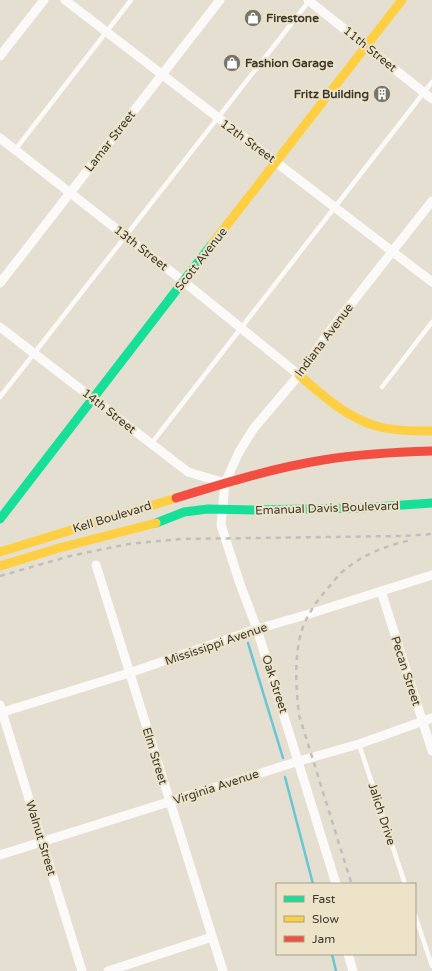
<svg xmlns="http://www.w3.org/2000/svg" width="432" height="971" font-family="'Varela Round',sans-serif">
  <rect width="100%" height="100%" fill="#e4dfd0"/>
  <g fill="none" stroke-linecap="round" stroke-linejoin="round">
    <!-- stream -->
    <g stroke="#66c7d2" stroke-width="2.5">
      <polyline points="248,643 283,758"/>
      <polyline points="285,777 313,884"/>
      <polyline points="332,954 336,971"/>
    </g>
    <!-- lane -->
    <g stroke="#fbfaf8" stroke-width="4.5">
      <polyline points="15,150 131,0"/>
      <polyline points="382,387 432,322"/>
      <polyline points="0,397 309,1"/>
      <polyline points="151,444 432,82"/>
      <polyline points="359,744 405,884"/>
      <polyline points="415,915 432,966"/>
    </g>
    <!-- street -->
    <g stroke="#fbfaf8" stroke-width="9">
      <path d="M65 0C187 95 310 188 432 282"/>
      <polyline points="308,0 432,99"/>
      <polyline points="0,56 44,0"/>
      <polyline points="0,138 183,281 299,375"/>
      <polyline points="0,283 220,0"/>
      <polyline points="0,327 188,472 225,483"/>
      <polyline points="96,565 223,971"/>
      <polyline points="381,591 432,751"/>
      <polyline points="0,705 82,971"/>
      <polyline points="0,713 129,673 257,629 309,614 432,575"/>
      <polyline points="0,855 299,761 359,744 432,718"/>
      <polyline points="336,884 257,629 240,584 221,525 225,483 239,452 254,428 299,375 329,332 432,201"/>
      <polyline points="348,954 353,971"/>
      <polyline points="108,971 212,937"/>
    </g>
    <!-- fast -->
    <g stroke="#16e098" stroke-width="9">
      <polyline points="0,519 212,244"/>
      <polyline points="156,523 184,512 208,509 254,510 360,508 432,503"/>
    </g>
    <!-- slow -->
    <g stroke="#ffcf43" stroke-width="9">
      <polyline points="212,244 402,0"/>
      <path d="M299 375C322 395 346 417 376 426 394 431 414 431 432 431"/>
      <polyline points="0,552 176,498"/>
      <polyline points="0,566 59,548 156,523"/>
    </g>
    <!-- jam -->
    <path stroke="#f24e42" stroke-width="9" d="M176 498C225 483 273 468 323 460 359 454 396 452 432 451"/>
    <!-- rail -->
    <g stroke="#c0bfbb" stroke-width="2.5" stroke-dasharray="5 5" stroke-linecap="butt">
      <polyline points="0,576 70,556 129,544 180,539 403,536 432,534"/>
      <path d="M351 882 299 715C296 688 294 660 301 633 306 616 317 600 329 587 333 582 337 577 341 573 361 555 387 545 412 540"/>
    </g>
  </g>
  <!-- icons -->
  <defs>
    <symbol id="shop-disc" viewBox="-11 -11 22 22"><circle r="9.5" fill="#787468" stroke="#ece3c8"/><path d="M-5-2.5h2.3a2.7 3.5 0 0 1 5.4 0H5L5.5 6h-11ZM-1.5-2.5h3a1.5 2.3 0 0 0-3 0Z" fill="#fff"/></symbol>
    <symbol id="building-disc" viewBox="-11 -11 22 22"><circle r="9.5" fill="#787468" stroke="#ece3c8"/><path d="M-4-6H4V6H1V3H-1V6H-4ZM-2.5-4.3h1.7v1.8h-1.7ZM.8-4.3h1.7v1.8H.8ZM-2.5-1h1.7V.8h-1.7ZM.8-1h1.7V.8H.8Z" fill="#fff"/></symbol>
  </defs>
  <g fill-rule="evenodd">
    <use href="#shop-disc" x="243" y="8" width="20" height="20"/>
    <use href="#shop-disc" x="222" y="53" width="20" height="20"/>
    <use href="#building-disc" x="372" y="84" width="20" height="20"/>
  </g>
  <g text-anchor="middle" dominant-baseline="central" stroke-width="4" stroke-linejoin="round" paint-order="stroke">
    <!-- poi labels -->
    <g font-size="12" font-weight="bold" fill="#3e3a30" stroke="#ece3c8" text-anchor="start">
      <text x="266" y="18">Firestone</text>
      <text x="245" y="63">Fashion Garage</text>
      <text x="369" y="94" text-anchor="end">Fritz Building</text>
    </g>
    <!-- street labels -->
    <g font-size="12" fill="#3e3a30" stroke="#ece3c8">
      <text transform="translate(370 49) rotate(39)">11th Street</text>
      <text transform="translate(110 141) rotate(-52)">Lamar Street</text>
      <text transform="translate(248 141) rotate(36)">12th Street</text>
      <text transform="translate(141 248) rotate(38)">13th Street</text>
      <text transform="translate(201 259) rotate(-52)">Scott Avenue</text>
      <text transform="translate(324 340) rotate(-53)">Indiana Avenue</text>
      <text transform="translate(109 411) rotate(38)">14th Street</text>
      <text transform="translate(327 508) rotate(-2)">Emanual Davis Boulevard</text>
      <text transform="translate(112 517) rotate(-17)">Kell Boulevard</text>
      <text transform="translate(216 644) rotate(-19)">Mississippi Avenue</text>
      <text transform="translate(406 671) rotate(72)">Pecan Street</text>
      <text transform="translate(275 684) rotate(72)">Oak Street</text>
      <text transform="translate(155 756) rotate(73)">Elm Street</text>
      <text transform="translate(216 787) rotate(-18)">Virginia Avenue</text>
      <text transform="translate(382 814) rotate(72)">Jalich Drive</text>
      <text transform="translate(41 838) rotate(73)">Walnut Street</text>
    </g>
  </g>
  <!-- legend -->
  <rect x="276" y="883" width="140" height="72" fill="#ece3c8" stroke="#a69f8b"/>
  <rect x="284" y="896" width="20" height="6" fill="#16e098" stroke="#a69f8b"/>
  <text x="312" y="903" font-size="12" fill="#3e3a30">Fast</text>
  <rect x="284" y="916" width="20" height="6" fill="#ffcf43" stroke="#a69f8b"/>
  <text x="312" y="923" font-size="12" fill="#3e3a30">Slow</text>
  <rect x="284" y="936" width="20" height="6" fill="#f24e42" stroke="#a69f8b"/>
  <text x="312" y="943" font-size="12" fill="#3e3a30">Jam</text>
</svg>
